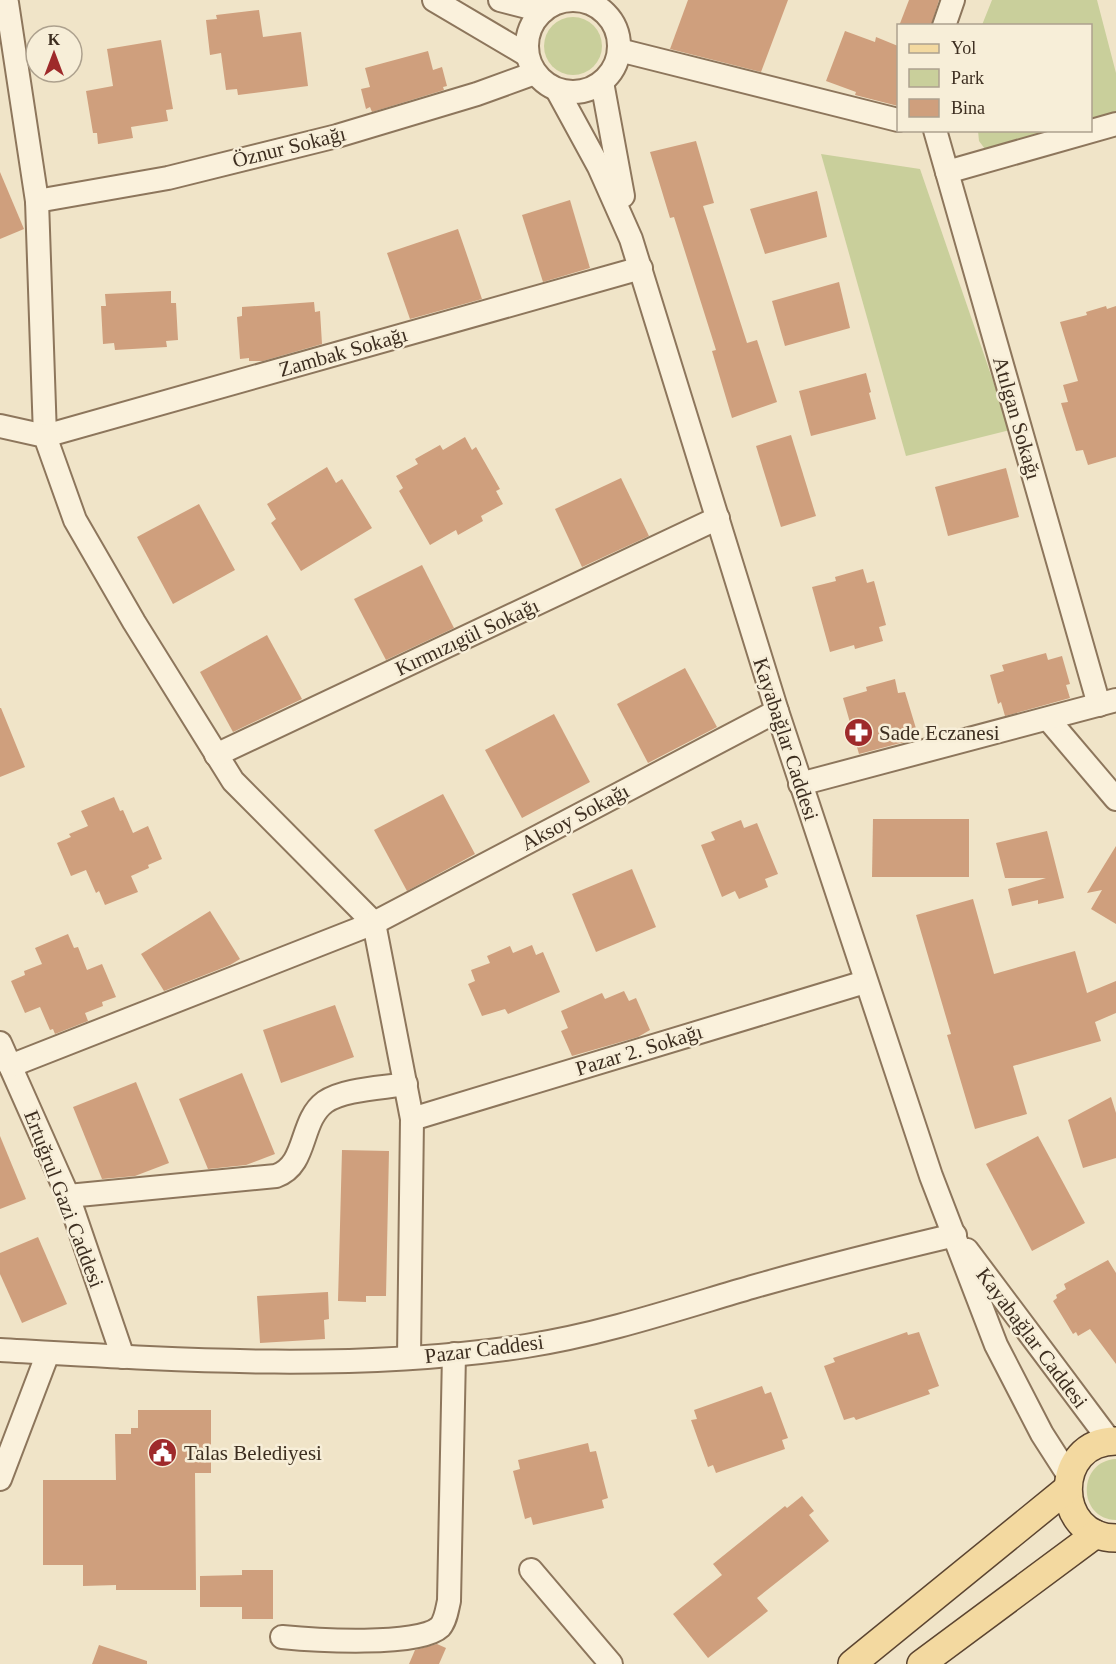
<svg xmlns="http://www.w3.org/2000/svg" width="1116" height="1664" font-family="Georgia,serif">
  <rect width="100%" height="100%" fill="#f0e4c8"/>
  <!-- green -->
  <g fill="#c9cf9b">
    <polygon points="992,0 1097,0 1116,73 1116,132 988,153 979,141 978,131 1090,130 1090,26 982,25"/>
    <circle cx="573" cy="46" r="29"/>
    <polygon points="821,154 920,169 1010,430 906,456"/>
    <path d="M1116 1459V1520C1077 1519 1077 1461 1116 1459Z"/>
  </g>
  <!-- building -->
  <g fill="#cf9f7d">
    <polygon points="688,0 788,0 761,72 670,49"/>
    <polygon points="909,0 939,0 931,26 899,26"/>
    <polygon points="259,10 263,37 301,32 308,86 238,95 237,89 226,90 221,53 210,55 206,20 217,19 216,15"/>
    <polygon points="845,31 875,42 876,37 898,46 898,106 855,95 856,92 826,81"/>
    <polygon points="161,40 173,109 166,110 168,121 131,127 133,138 98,144 97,133 93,133 86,91 113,86 107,49"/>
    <polygon points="428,51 433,70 442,67 447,86 443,87 444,90 372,112 370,107 366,109 361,89 370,87 365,68"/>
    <polygon points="696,141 714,203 703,206 747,343 757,340 777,402 732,418 712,351 716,350 674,217 670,218 650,152"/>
    <polygon points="0,172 24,229 0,239"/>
    <polygon points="817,191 827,237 765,254 750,209"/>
    <polygon points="570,200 590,268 543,282 522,215"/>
    <polygon points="458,229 482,299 410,319 387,253"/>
    <polygon points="839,282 850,328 785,346 772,301"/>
    <polygon points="171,291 171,303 176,303 178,340 166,341 167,347 115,350 114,343 103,344 101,306 106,306 105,294"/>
    <polygon points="314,302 315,312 320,311 322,344 263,361 249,361 249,358 240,359 237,317 242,316 242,307"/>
    <polygon points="1106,306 1107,309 1116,306 1116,457 1088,465 1083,450 1076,451 1061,403 1068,402 1063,385 1078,381 1060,322 1087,315 1086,312"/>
    <polygon points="866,373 871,392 869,393 876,419 811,436 799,391"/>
    <polygon points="791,435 816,516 781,527 756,446"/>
    <polygon points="465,437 472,450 476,447 500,489 496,491 503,504 481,516 483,521 458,535 456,530 430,545 399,491 403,488 396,476 418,464 415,459 440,445 443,450"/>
    <polygon points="327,467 336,483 342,479 372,528 301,571 271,523 276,519 267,504"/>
    <polygon points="1006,468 1019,517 948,536 935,487"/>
    <polygon points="621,478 649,536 582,567 555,509"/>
    <polygon points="199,504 235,570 173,604 137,537"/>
    <polygon points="422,565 454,628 386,660 354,599"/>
    <polygon points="863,569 867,583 874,581 886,625 879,627 883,641 855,649 854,645 830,652 812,587 836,581 835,577"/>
    <polygon points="267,635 302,699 233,732 200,672"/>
    <polygon points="1046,653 1048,660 1062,656 1070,684 1066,685 1070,698 1005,716 1001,702 998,704 990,675 1004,671 1002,665"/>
    <polygon points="685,668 717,727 648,763 617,704"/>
    <polygon points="895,679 898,693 905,692 918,735 911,737 912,740 859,754 843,698 867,691 866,687"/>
    <polygon points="1,708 25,767 0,777 0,708"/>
    <polygon points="554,714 590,782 522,818 485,750"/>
    <polygon points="443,794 475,854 407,891 374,830"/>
    <polygon points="114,797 120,811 123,810 133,833 148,826 162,859 148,865 149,868 131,876 138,892 105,905 99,891 96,893 86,870 71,876 57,843 71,837 69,834 88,826 81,811"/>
    <polygon points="873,819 969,819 969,877 872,877"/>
    <polygon points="741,820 744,828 757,823 778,874 765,879 768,887 739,899 735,891 722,897 701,845 715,840 711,832"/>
    <polygon points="1047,831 1064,898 1038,904 1038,900 1012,906 1008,889 1046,878 1005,878 996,843"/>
    <polygon points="1116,846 1116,924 1091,909 1102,890 1087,893"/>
    <polygon points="632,869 656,927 596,952 572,894"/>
    <polygon points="973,899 994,974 1075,951 1087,993 1116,981 1116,1013 1095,1022 1101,1041 1013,1066 1027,1114 975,1129 947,1035 951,1034 916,915"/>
    <polygon points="210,911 240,959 230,965 164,991 141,954"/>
    <polygon points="68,934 74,948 78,947 87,970 102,964 116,997 102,1002 103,1006 85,1013 88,1021 55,1034 53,1029 50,1030 40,1007 25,1013 11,981 25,975 24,971 42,964 35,948"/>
    <polygon points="532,945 536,955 543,952 560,992 508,1014 505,1009 482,1016 468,984 475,981 471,970 490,963 487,956 510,946 513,953"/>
    <polygon points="624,991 629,1001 636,998 650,1030 638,1037 572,1056 561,1031 568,1028 561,1011 602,993 605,999"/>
    <polygon points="335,1005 354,1057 281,1083 263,1030"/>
    <polygon points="242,1073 275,1154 246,1165 208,1169 179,1099"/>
    <polygon points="136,1082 169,1163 135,1176 102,1179 73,1107"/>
    <polygon points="1111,1097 1116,1113 1116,1158 1083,1168 1068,1120"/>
    <polygon points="0,1136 26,1199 0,1209"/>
    <polygon points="1038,1136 1085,1223 1032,1251 986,1164"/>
    <polygon points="342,1150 389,1151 386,1296 366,1296 366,1302 338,1301"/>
    <polygon points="38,1237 67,1304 22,1323 0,1274 0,1253"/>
    <polygon points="1108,1260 1116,1273 1116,1364 1090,1329 1078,1336 1076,1332 1073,1334 1053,1301 1057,1298 1056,1295 1066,1289 1064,1284"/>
    <polygon points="328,1292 329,1319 324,1320 325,1339 260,1343 257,1296"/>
    <polygon points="907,1332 908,1335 919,1332 939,1386 928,1390 930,1394 856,1420 854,1417 844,1420 824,1366 835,1362 833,1358"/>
    <polygon points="762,1386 765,1394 771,1392 788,1438 782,1440 785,1449 716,1473 713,1465 708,1467 691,1420 697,1419 694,1410"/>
    <polygon points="138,1410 211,1410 211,1473 195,1473 196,1590 116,1590 116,1585 83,1586 83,1565 43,1565 43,1480 116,1480 115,1434 131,1434 131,1428 138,1428"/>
    <polygon points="588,1443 590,1452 596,1451 608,1498 602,1500 604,1508 533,1525 531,1517 525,1519 513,1471 520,1469 518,1460"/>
    <polygon points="802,1496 814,1511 809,1515 829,1541 757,1598 768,1611 708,1658 673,1614 722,1575 713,1564 785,1506 787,1508"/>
    <polygon points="242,1570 273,1570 273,1619 242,1619 242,1607 200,1607 200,1576 242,1575"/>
    <polygon points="437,1644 446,1648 439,1664 409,1664 415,1650"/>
    <polygon points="99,1645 147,1661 147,1664 92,1664"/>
  </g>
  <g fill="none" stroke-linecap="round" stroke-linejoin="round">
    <defs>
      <g id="minor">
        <polyline points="434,0 527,55"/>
        <polyline points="500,0 543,11"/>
        <circle cx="573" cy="46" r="46"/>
        <polyline points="7,3 37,201 45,436 641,268"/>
        <polyline points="944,26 953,0"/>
        <polyline points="619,50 898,120"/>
        <polyline points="602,82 623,196"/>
        <polyline points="557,90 599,167 631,239 777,711 931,1176 996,1345 1042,1434 1069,1476"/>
        <polyline points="935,130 1099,705"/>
        <polyline points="947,172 1116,124"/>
        <polyline points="37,201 168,178 337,136 477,94 535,73"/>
        <polyline points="0,426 45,436 75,520 134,622 233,781 374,923 412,1119 409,1357"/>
        <polyline points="1048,719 1116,799"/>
        <polyline points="216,755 718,518"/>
        <polyline points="800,784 1116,700"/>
        <polyline points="0,1043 68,1196 123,1357"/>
        <polyline points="10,1066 374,923 777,711"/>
        <polyline points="412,1119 865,982"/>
        <path d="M68 1196 276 1176C308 1165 299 1121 325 1102 343 1089 383 1088 406 1084"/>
        <polyline points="967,1250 1110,1441"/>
        <path d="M0 1350C174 1360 352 1372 526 1346 603 1334 677 1309 752 1287 819 1268 887 1251 955 1235"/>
        <polyline points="0,1479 48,1353"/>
        <polyline points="531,1570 611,1664"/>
        <path d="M282 1637C312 1640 419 1647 440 1627 446 1620 447 1609 449 1601L454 1354"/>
      </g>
      <g id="major">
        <path d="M1116 1441C1052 1441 1053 1538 1116 1538"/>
        <polyline points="852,1664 1067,1489"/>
        <polyline points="921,1664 1096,1534"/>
      </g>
    </defs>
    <!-- minor casing -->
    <use href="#minor" stroke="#8d765c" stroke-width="26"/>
    <!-- major casing -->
    <use href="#major" stroke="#5b4430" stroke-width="30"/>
    <!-- minor -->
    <use href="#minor" stroke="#faf1dc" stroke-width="22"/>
    <!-- major -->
    <use href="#major" stroke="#f3d9a0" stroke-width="27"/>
  </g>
  <!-- icons -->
  <defs>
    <symbol id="pharmacy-disc" viewBox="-11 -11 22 22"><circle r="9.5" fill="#9e2a2b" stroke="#f7eed8"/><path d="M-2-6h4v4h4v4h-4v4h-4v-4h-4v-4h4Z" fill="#fff"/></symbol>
    <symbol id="civic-disc" viewBox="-11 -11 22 22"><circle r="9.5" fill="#9e2a2b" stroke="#f7eed8"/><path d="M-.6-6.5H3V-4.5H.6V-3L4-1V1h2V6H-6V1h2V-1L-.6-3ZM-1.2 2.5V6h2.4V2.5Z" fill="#fff"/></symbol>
  </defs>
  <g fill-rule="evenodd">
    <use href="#pharmacy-disc" x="842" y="716" width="33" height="33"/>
    <use href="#civic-disc" x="146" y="1436" width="33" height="33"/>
  </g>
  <g text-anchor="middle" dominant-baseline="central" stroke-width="5" stroke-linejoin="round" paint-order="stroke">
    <!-- street labels -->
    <g font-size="21" fill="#3d2e20" stroke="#f7eed8">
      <text transform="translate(289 147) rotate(-14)">Öznur Sokağı</text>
      <text transform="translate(343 352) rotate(-16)">Zambak Sokağı</text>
      <text transform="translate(1017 418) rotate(74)">Atılgan Sokağı</text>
      <text transform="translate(467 637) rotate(-25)">Kırmızıgül Sokağı</text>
      <text transform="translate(786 739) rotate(72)">Kayabağlar Caddesi</text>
      <text transform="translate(575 817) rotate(-28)">Aksoy Sokağı</text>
      <text transform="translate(639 1050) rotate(-17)">Pazar 2. Sokağı</text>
      <text transform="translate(64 1199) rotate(69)">Ertuğrul Gazi Caddesi</text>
      <text transform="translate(1032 1338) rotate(53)">Kayabağlar Caddesi</text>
      <text transform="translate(484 1349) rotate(-7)">Pazar Caddesi</text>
    </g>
    <!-- poi labels -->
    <g font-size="21" fill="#3d2e20" stroke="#f7eed8" text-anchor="start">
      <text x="879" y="733">Sade Eczanesi</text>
      <text x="184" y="1453">Talas Belediyesi</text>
    </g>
  </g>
  <!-- legend -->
  <rect x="897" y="24" width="195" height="108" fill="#f7eed8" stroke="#ada18e" stroke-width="1.5"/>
  <rect x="909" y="44" width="30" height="9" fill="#f3d9a0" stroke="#ada18e" stroke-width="1.5"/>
  <text x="951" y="54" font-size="18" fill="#3d2e20">Yol</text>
  <rect x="909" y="69" width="30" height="18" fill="#c9cf9b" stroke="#ada18e" stroke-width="1.5"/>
  <text x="951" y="84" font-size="18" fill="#3d2e20">Park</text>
  <rect x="909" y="99" width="30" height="18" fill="#cf9f7d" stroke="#ada18e" stroke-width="1.5"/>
  <text x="951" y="114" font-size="18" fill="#3d2e20">Bina</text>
  <!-- north arrow -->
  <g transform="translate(54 54)"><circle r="28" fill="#f7eed8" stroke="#ada18e" stroke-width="1.5"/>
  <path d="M0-4.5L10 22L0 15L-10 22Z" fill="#9e2a2b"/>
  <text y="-9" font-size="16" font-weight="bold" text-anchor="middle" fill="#3d2e20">K</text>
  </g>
</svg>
